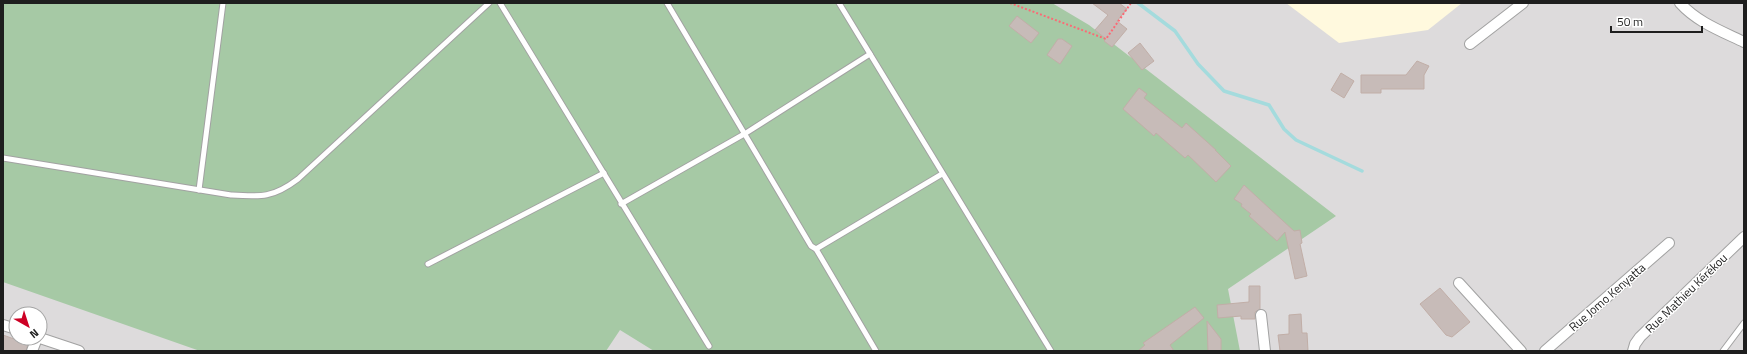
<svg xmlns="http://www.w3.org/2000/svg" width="1747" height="354" font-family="'Titillium Web',sans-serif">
  <rect width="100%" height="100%" fill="#efeae4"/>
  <!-- residential -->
  <path fill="#dddbdc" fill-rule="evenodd" d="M3 3H1744V351H3ZM16 314H40V338H16Z"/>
  <!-- education -->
  <polygon fill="#fff9de" points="1286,3 1462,3 1428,30 1339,43"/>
  <!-- cemetery -->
  <polygon fill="#a6c9a5" points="3,3 1052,3 1089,25 1336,216 1228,289 1240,351 654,351 620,330 606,351 200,351 3,282"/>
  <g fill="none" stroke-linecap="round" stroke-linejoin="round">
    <!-- stream -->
    <polyline stroke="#a4dbdd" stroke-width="3.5" points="1138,3 1175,31 1198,64 1224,91 1269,105 1284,129 1296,140 1362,171"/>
  </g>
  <!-- building -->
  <g fill="#c7bbb8" stroke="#c1aea7">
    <polygon points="1092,3 1119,3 1127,9 1117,21 1127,29 1112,47 1104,41 1106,39 1095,30 1108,15"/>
    <polygon points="1017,16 1039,33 1031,43 1009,26"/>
    <polygon points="1058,39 1062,39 1072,46 1060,64 1047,55"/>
    <polygon points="1140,43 1154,61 1142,70 1128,53"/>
    <polygon points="1417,61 1429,66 1424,75 1424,89 1381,89 1381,93 1361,93 1361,75 1406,75"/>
    <polygon points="1341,73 1354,81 1344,98 1331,90"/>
    <polygon points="1139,88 1147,94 1144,98 1182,128 1186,123 1216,150 1215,150 1231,166 1216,182 1188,155 1185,158 1156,133 1154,136 1123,109"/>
    <polygon points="1244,185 1294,231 1300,230 1302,243 1300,244 1307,276 1295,279 1285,232 1277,241 1249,216 1251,214 1241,206 1242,204 1234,199"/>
    <polygon points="1249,286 1260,286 1260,309 1255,312 1255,319 1241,319 1241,316 1218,318 1217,305 1249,302"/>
    <polygon points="1440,288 1470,322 1452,337 1446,335 1420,304"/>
    <polygon points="1195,307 1204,318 1170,345 1174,351 1138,351 1145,345 1143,343"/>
    <polygon points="1301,314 1302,333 1307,333 1308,351 1280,351 1278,335 1289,334 1289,315"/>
    <polygon points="1207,321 1221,339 1221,351 1208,351"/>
    <polygon points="3,335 28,344 26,351 3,351"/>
  </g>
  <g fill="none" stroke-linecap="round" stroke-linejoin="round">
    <defs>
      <g id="service">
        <polyline points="500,3 709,346"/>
        <polyline points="667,3 811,246 816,249 876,351"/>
        <polyline points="839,3 1051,351"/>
        <path d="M3 158 231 195C261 197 273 198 298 179L489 3"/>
        <polyline points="199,190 223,3"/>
        <polyline points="621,204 746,133 870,54"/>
        <polyline points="816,249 942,174"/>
        <polyline points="428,264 604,173"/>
        <polyline points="1723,351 1744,323"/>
      </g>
      <g id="minor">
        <path d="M1680 3C1697 22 1721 31 1744 42"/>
        <polyline points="1470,44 1523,3"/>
        <polyline points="1459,283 1521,351"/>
        <polyline points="1261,315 1265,351"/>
        <polyline points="3,325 16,329"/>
        <polyline points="40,338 79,351"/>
        <polyline points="32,351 37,338"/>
        <polyline points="1545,351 1669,243"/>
        <polyline points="1633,351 1635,344 1640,337 1744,237"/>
      </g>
    </defs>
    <!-- service casing -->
    <use href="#service" stroke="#a2a2a2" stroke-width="7"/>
    <!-- minor casing -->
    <use href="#minor" stroke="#a2a2a2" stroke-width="12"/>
    <!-- path -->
    <polyline stroke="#fb6a75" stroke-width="2" stroke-dasharray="2 2" stroke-linecap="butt" points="1010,3 1106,39 1131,3"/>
    <!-- service -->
    <use href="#service" stroke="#fff" stroke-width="5"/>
    <!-- minor -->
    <use href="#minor" stroke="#fff" stroke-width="10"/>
  </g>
  <g text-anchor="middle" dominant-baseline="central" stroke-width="3" stroke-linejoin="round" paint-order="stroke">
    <!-- street labels -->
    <g font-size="12" fill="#1e1e1e" stroke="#fff">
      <text transform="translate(1686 293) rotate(-44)">Rue Mathieu Kérékou</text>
      <text transform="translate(1607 297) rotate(-41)">Rue Jomo Kenyatta</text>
    </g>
  </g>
  <!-- border -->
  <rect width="1747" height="354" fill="none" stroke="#1e1e1e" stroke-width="8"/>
  <!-- north arrow -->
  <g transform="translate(28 326) rotate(141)"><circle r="19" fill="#ffffff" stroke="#a5a5a5"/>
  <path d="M0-3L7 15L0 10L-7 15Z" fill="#cd0024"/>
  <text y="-6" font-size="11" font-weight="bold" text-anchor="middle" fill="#1e1e1e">N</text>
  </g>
  <!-- scale -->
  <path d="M1611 26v6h91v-6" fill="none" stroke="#1e1e1e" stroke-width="2"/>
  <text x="1617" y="26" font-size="12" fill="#1e1e1e" stroke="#ffffff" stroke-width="3" paint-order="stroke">50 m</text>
</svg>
